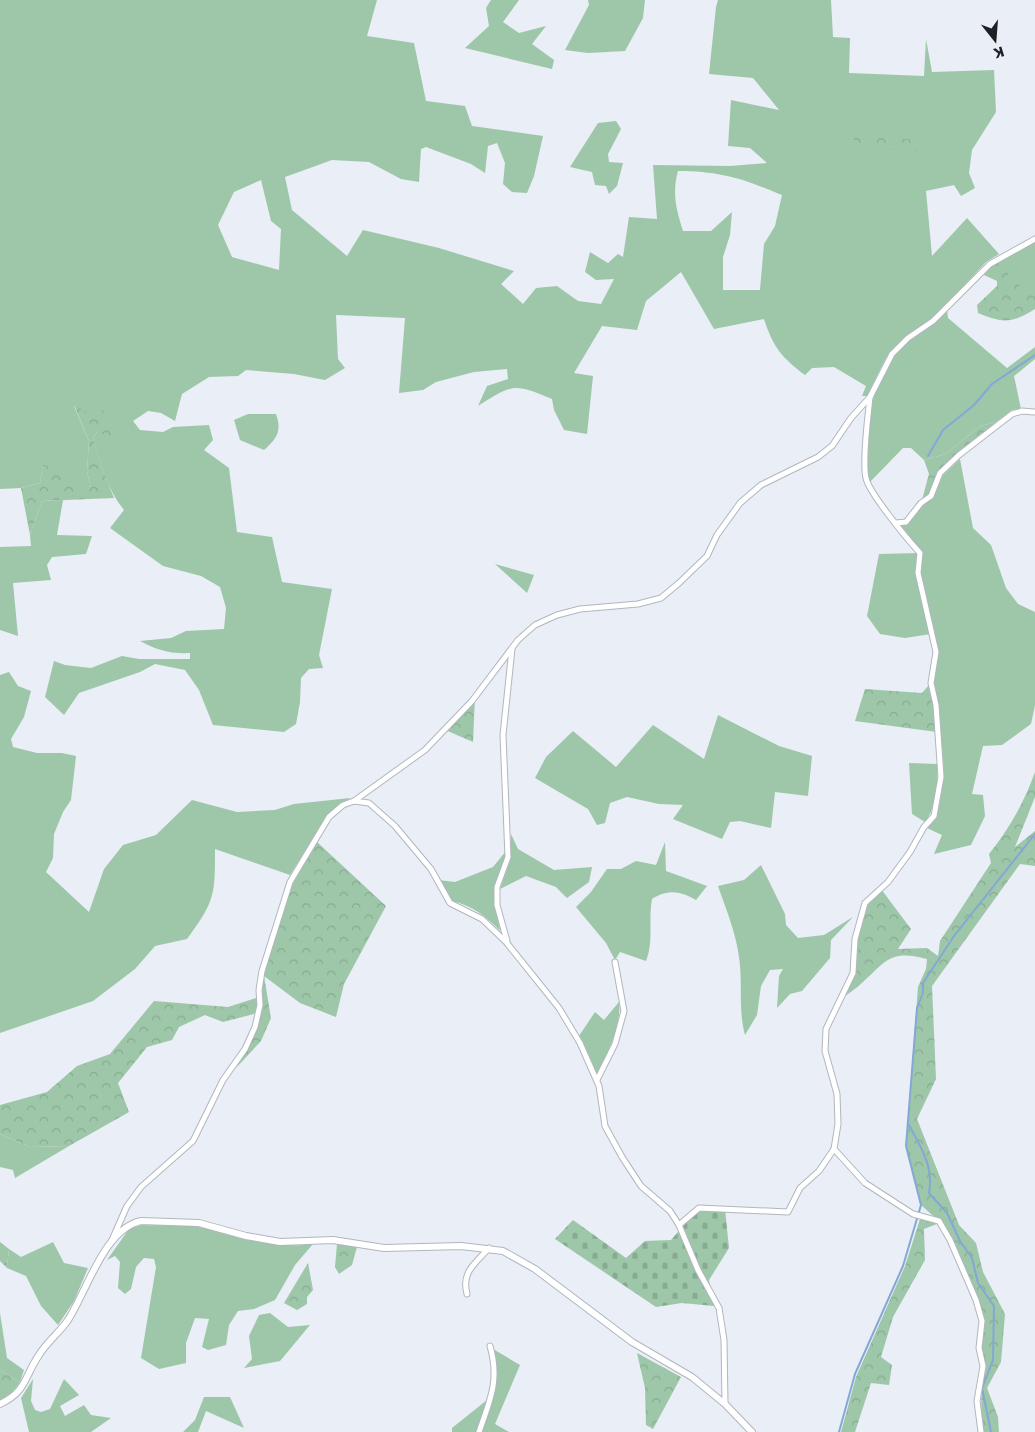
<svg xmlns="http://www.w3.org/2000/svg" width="1035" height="1432" font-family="'Golos Text',sans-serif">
  <defs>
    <pattern id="forest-crowns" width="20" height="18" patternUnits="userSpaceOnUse" patternTransform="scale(1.25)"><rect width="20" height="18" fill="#9dc7a8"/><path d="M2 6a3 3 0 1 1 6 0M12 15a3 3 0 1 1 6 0" fill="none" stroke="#87ab90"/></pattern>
    <pattern id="cemetery-stones" width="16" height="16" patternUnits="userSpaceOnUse" patternTransform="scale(1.25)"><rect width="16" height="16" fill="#9dc7a8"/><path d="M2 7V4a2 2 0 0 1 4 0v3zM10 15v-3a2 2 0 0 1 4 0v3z" fill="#87ab90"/></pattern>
  </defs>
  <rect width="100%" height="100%" fill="#e9eef7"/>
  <!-- green -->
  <g fill="#9dc7a8" fill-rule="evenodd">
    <path d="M0 0H377L367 36 414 43 426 101 465 106 472 126 543 136 534 176 527 193 512 192 503 184 505 163 497 143 488 146 485 173 471 164 426 147 421 149 419 182 401 179 369 162 332 160 285 177 292 210 347 256 363 230 439 248 514 271 501 284 523 304 536 288 557 286 578 301 601 304 614 279 596 280 585 272 590 252 608 263 618 254 623 257 629 217 657 219 653 165 730 166 767 163 750 148 728 146 731 100 779 110 753 78 709 74 716 7 718 0H831L833 37 850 38 849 73 924 76 926 39 932 72 994 70 996 112 972 150 969 173 975 188 961 196 954 185 926 191 932 256 967 218 999 254 986 262 932 320 907 335 886 358 867 396H862L866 386 834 367 812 368 805 375C782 358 773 347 764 319L714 329 681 272 646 301 637 330 602 326 574 373 593 376 587 434 564 430 554 410 552 399C513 383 513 384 478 406L487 386 508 379 507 369 474 372 436 382 423 390 399 393 405 318 336 315 338 359 345 368 325 380 294 374 246 370 238 376 209 377 182 394 175 421 161 413 148 411 133 421 140 430 163 432 173 427 209 425 213 440 204 450 229 468 237 532 272 537 282 582 332 589 319 655 323 668 309 669 301 678 300 702 296 724 284 732 213 725 199 690 185 670 155 664 140 672 79 693 64 715 45 697 54 661 65 665 91 668 122 656 139 659H190V653C171 654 156 650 140 641L171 638 186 631 224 629 226 608 220 587 201 576 163 566 110 528 124 510C107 489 100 463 93 438L97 432 94 401V418L74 406 89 441 87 471 91 488 82 490 43 466 40 483 21 488 0 489ZM678 171C720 171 744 179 782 195L775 226 764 244 760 290H723V257L730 235 732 212 711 231H683C676 209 672 193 678 171ZM261 180 271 221 281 229 279 270 232 257 218 225 234 192Z"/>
    <polygon points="491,0 519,0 503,22 519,33 546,26 532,44 554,60 552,69 465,48 489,26 486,8"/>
    <polygon points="588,0 645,0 643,18 625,51 588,53 565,50 589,5"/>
    <polygon points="616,121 621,129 608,154 609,162 623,163 617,186 609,194 606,186 595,185 592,172 570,167 598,123"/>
    <polygon points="1035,242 1035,293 1023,293 1008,279 1008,256"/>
    <path d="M947 310 948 318 1007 368 1035 347V359L1014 376 1021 409 1012 410 996 422 980 426 946 454 924 460 911 448H903L870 482 867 478C869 423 865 382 908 341 920 330 935 323 947 310Z"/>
    <path d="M248 414H276C282 431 277 438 264 450L240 440 234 420Z"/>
    <polygon points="960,459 973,528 991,545 1006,588 1018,604 1035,612 1035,705 1031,724 1002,745 983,746 972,794 983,795 985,816 971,845 934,854 942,835 927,828 937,817 944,775 939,705 931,683 936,652 931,634 905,638 880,634 867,616 879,554 919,553 899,524 907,524 922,505 933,497 943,475"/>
    <polygon points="63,500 57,535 92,536 86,554 52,557 47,565 51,580 13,583 18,636 0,630 0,547 31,546 30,535 42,501"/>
    <polygon points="495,564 534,575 527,593"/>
    <path d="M9 672 18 686 31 691 24 717 11 739 13 747 37 753H62L76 756 71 800 63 812 54 834 53 858 46 872 89 912 104 869 123 845 156 835 192 800 237 812 275 810 294 804 350 798 327 816 290 875 215 849C215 895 215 901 187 939L155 946 135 969 93 1001 0 1033V675Z"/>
    <polygon points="718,715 779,746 812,756 808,796 775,792 771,828 740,821 730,822 722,839 673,819 683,805 659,804 627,797 610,803 605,823 597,825 588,809 535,778 546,757 573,731 616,767 653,725 704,759"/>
    <path d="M909 763 937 764C938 783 937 807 925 822L912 814Z"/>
    <polygon points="511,834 518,849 554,870 592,867 589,882 567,898 556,887 526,876 500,889 511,857"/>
    <path d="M665 842 666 871 707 886 696 900C680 891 668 889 652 899 648 920 654 942 646 961L620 952 615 960 606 943 576 907 591 892 607 869H621L636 861 656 865Z"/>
    <path d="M506 851 502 871 494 887 500 931C486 916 473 906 452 901L438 880 455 882 493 867Z"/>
    <path d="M761 865 785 914 786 925 798 938 824 935 853 917 831 940 830 958 802 991 790 994 777 1008 779 976 783 969 770 970 761 986 757 1015 745 1035C738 1010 743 983 739 957 736 933 726 909 718 886L744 880Z"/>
    <path d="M619 1002C622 1027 607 1053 597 1074L579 1036 595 1012 604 1020Z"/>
    <polygon points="0,1134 30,1147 69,1146 15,1178 13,1170 0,1167"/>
    <path d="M142 1225C161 1226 181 1224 200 1227 239 1233 272 1250 313 1244L295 1265 275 1300 254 1309 238 1311 229 1325 226 1345 208 1350 202 1347 209 1319 195 1318 186 1343V1363L159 1369 141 1358 156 1267 154 1259 144 1258 136 1267 131 1289 125 1294 118 1288 120 1262 115 1256 107 1260 129 1229Z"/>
    <polygon points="53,1242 64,1263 88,1268 74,1301 58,1325 41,1306 26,1276 7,1268 9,1249 21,1257"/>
    <polygon points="0,1313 7,1358 24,1370 20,1382 0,1370"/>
    <polygon points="270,1313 288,1327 310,1325 280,1361 244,1368 252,1359 249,1336 259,1315"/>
    <path d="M493 1349 520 1365 495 1424 509 1432H482C492 1402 502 1381 493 1349Z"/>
    <polygon points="33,1379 31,1401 35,1410 41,1412 50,1409 64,1379 79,1395 60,1406 65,1416 84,1405 91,1415 111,1418 91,1432 29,1432 21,1398"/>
    <polygon points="204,1397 230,1397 244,1428 206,1411 198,1432 183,1432 195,1420"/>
    <polygon points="487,1400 476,1432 452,1432 452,1428"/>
  </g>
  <!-- forest -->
  <g fill="url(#forest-crowns)">
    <polygon points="854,135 917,140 917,151 854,147"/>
    <path d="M1008 253V279L1017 280 1023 293H1035V309C1011 324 1003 323 978 313L977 305 997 286V281L984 275 990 264Z"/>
    <polygon points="94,400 119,429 110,437 97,432 93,438 102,468 114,498 42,501 30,535 21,488 40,483 43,465 68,469 82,489 91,488 87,471 89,441 74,405 94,417"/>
    <polygon points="996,422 938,472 929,495 922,500 929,474 924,460 946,454 980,426"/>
    <polygon points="929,685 936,705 937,732 855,721 865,689 922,693"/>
    <polygon points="475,696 473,742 443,729"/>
    <path d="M1035 772V797L1015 847 1035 831V866L1020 864 932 986 936 1079 917 1119 959 1225 976 1243 983 1272 1005 1314 1001 1362 987 1388 998 1417 999 1432H981L982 1321 976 1300 939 1221 921 1205 906 1146 918 987 926 969 927 959C891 950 888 959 863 982 856 989 847 994 839 1001L853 973 855 939 865 903 881 889 911 929 898 949 927 948 938 956 940 941 991 863 989 854C1009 829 1024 803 1035 772Z"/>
    <path d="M317 842 386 906 344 984 336 1017 300 1003 264 976 271 1018 261 1041 236 1068C248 1049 260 1030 262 1007 263 995 261 989 263 976L293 883Z"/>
    <polygon points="256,998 258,1005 254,1014 223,1022 205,1015 179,1027 172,1040 147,1047 118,1083 129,1112 69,1146 30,1147 0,1134 0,1105 47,1092 77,1066 110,1054 154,1001 228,1007"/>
    <polygon points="920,1219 937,1224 924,1229 925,1260 893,1317 881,1357 892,1365 889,1385 871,1383 855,1432 841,1432 856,1377 905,1266"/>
    <polygon points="0,1242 9,1249 7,1268 0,1261"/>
    <polygon points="337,1244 357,1247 352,1265 339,1274 335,1267"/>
    <polygon points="308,1263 313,1290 307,1297 307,1304 297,1310 284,1303"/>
    <polygon points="637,1353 681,1377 653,1429 646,1425 645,1388"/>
    <polygon points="0,1370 20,1382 12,1393 0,1400"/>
  </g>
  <!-- cemetery -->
  <polygon fill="url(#cemetery-stones)" points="699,1208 725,1209 729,1248 709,1280 714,1306 682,1303 656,1307 555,1239 573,1220 626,1258 645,1241 671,1240"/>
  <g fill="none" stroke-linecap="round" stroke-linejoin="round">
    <!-- stream -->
    <g stroke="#83a8d7" stroke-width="2">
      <polyline points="928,456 943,430 974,405 992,384 1035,355"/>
      <path d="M909 1125C921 1147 934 1167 929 1193L947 1213 960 1241 972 1258 978 1283 994 1306 993 1360 982 1388 991 1432"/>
      <polyline points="839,1432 855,1374 903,1266 921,1205 906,1146 917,1008 923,993 923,983 954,936 1035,834"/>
    </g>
    <defs>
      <g id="minor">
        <polyline points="896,523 906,522 921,503 931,496 940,473 959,455 1012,414 1022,411 1034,412"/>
        <polyline points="354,801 425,750 472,701 518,640 535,625 557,615 580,609 638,604 661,598 679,583 707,556 717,535 740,503 761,485 818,457 832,446 851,418 870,397 892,354 908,338 933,321 990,264 1035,239"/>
        <polyline points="507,941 497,905 497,887 508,857 503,735 512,649"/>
        <polyline points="597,1080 615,1044 624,1011 615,962"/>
        <polyline points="834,1149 865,1183 913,1214 939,1221 950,1240 976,1300 982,1321 979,1348 983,1366 977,1401 981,1432"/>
        <polyline points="112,1240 127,1206 141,1187 193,1141 223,1080 245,1049 255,1027 260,1005 259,990 262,971 290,882 329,817 343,805 354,801 369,803 395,826 431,869 450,903 482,919 506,942 559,1008 580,1043 599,1086 605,1126 622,1157 641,1186 670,1211 679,1225"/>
        <path d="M467 1294C461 1272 475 1264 489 1248"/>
        <path d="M725 1404 724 1340 719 1308 698 1270 679 1225 699 1208 788 1212 800 1188 819 1171 834 1149 838 1124 837 1094 825 1051 826 1029 853 973 855 939 865 903 888 882 910 852 924 827 934 816 941 777 936 705 931 683 936 652 918 573 920 553C908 540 869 493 866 478 862 460 868 417 870 397"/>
        <path d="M479 1432C490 1400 500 1380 490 1346"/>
      </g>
      <path id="tertiary" d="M0 1404C27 1391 24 1377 39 1355 47 1342 60 1332 68 1320 87 1291 104 1229 141 1221L199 1223 246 1236 280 1242 333 1240 384 1248 461 1246 503 1251 535 1269 632 1342 692 1377 725 1404 752 1432"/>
    </defs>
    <!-- minor casing -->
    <use href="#minor" stroke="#b1b6bf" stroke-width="7"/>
    <!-- tertiary casing -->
    <use href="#tertiary" stroke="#b1b6bf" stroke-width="8"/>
    <!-- minor -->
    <use href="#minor" stroke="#fff" stroke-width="5"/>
    <!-- tertiary -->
    <use href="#tertiary" stroke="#fff" stroke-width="6"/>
  </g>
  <!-- north arrow -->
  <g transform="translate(995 40) rotate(163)" stroke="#e9eef7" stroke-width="4" paint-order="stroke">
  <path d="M0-4L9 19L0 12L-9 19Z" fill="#1e2023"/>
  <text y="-8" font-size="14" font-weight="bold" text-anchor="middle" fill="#1e2023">K</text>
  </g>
</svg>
